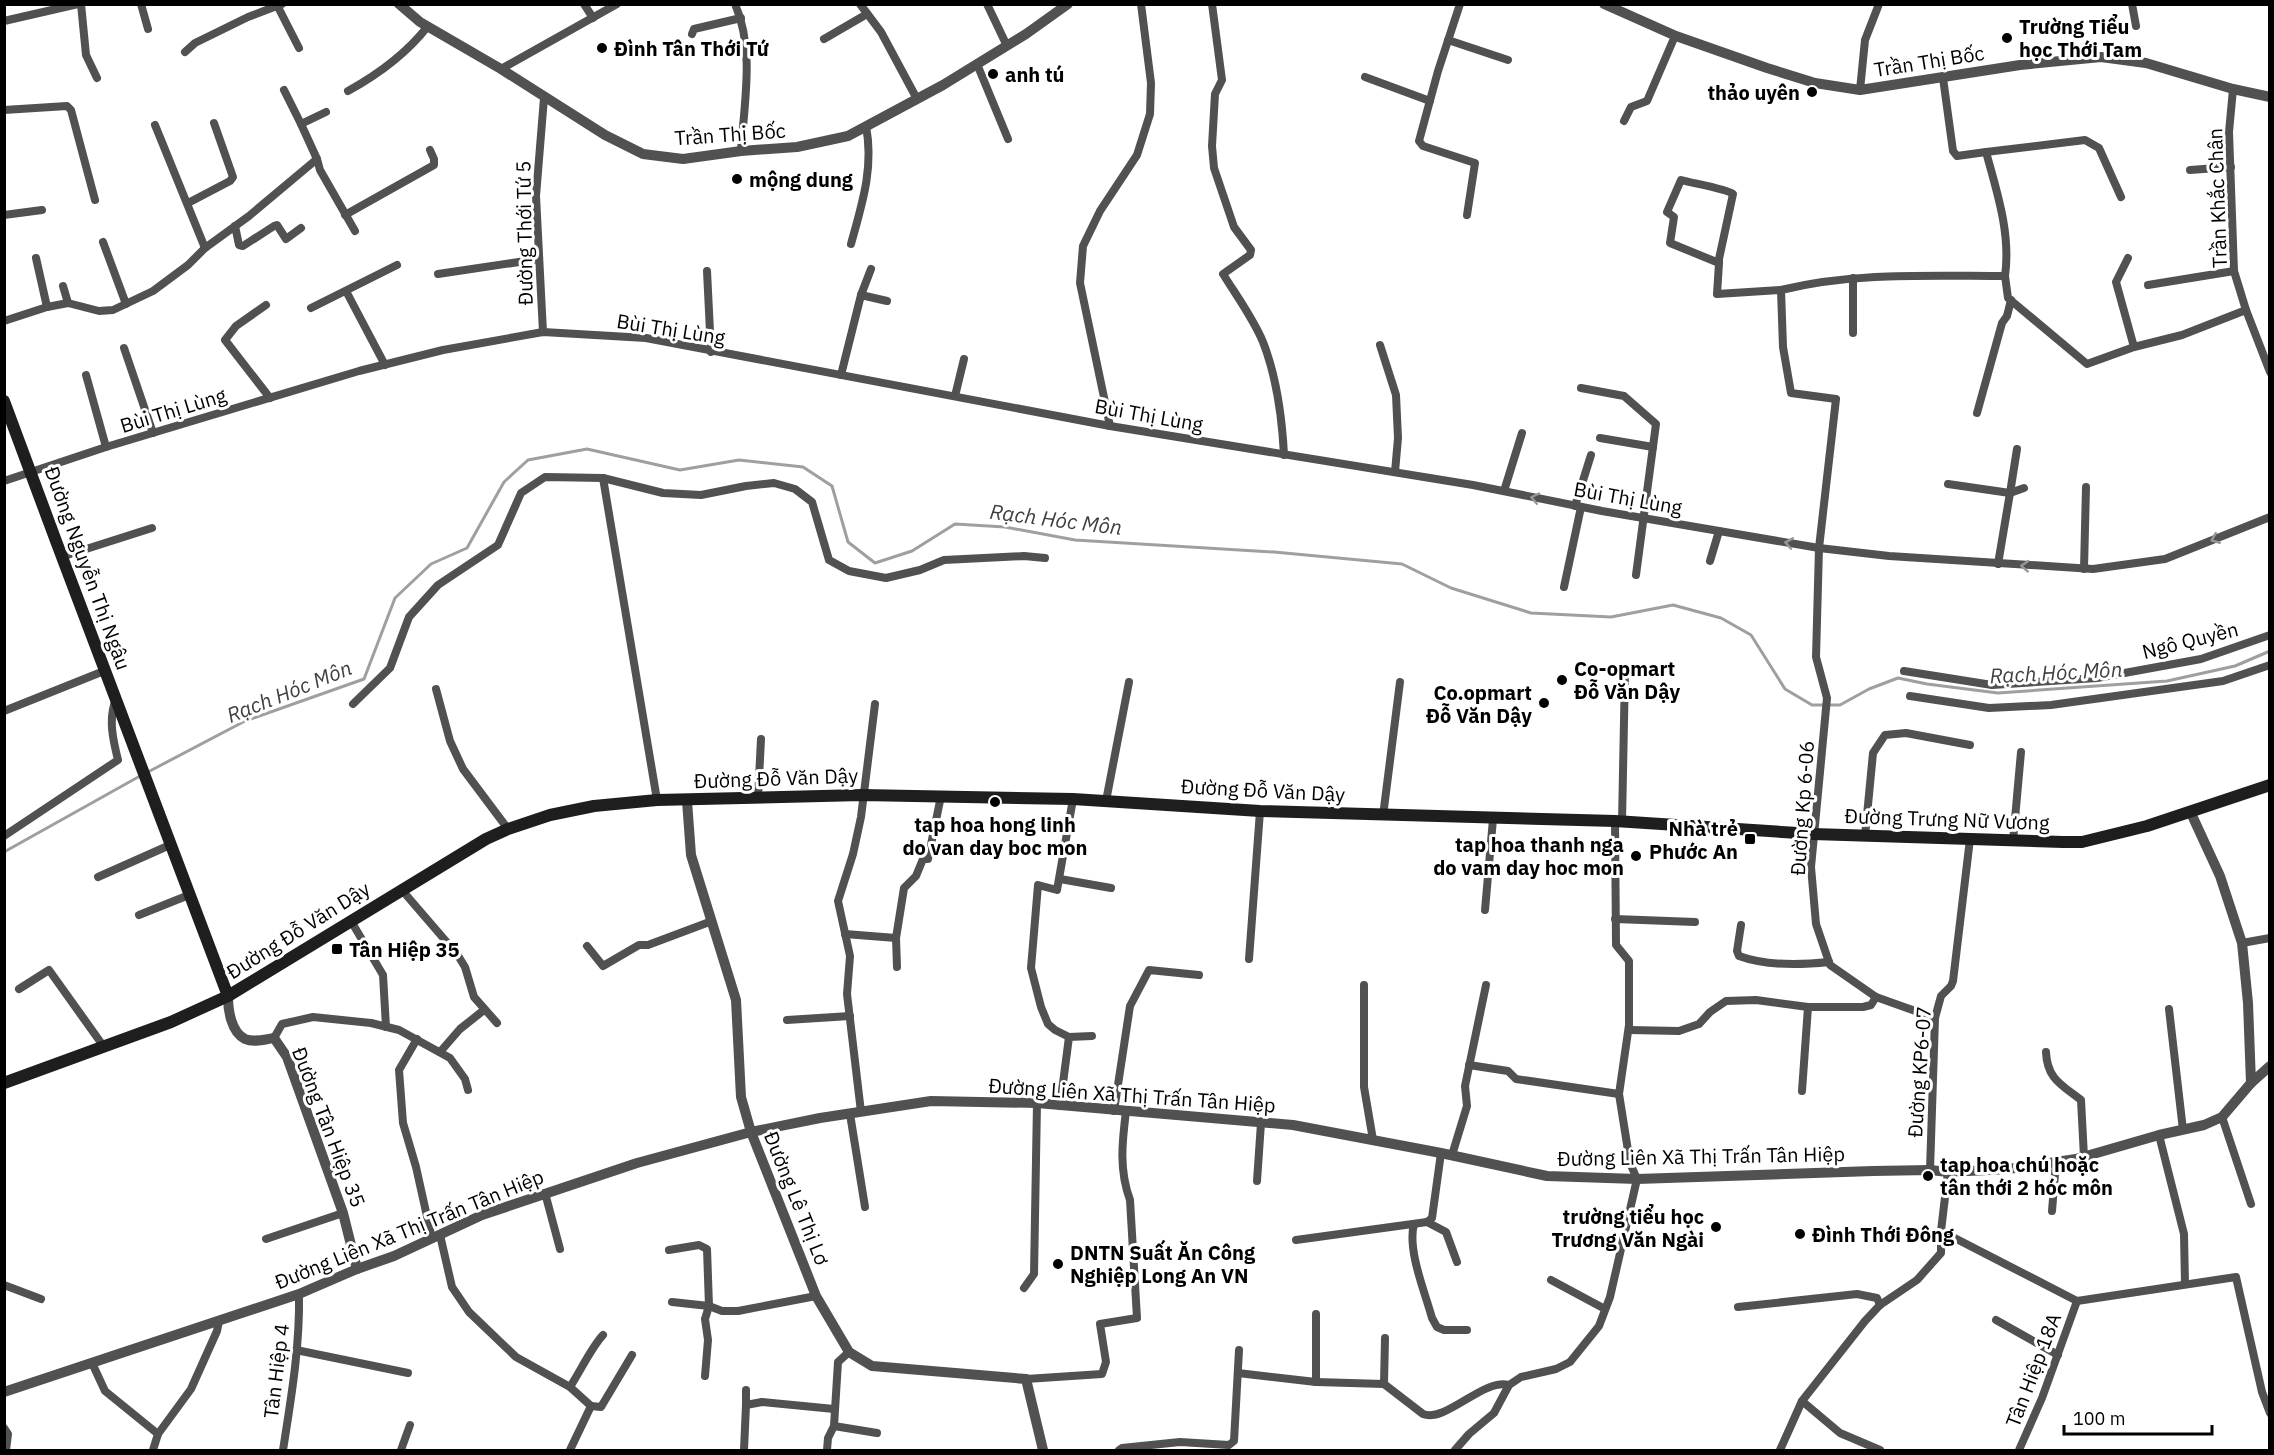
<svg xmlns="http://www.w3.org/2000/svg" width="2274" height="1455" font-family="'IBM Plex Sans',sans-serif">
  <rect width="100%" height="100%" fill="#fff"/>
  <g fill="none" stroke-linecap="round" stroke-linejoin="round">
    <!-- stream -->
    <g stroke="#9f9f9f" stroke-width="3">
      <polyline points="146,773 245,721 364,679 395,598 431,564 467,548 504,482 528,460 587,449 680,470 739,460 803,467 832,486 848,542 875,563 912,551 955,524 1005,527 1075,540 1274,552 1402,564 1451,588 1531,613 1611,617 1673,605 1721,618 1751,635 1785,689 1812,705 1840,705 1869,689 1898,678 1927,684 1998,693 2167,681 2235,666 2270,651"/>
      <polyline points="4,852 140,776"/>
    </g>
    <!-- minor -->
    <g stroke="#515151" stroke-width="8">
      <polyline points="81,4 86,55 97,78"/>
      <polyline points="141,4 148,29"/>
      <polyline points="584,4 593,18"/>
      <path d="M735 4C755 50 744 103 741 151"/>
      <polyline points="860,4 881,32 917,99"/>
      <polyline points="987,4 1007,46"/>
      <path d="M1212 4 1222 80 1215 94 1212 146 1214 168 1234 227 1251 250 1250 255 1223 274C1236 295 1253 318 1263 342 1277 378 1282 416 1284 455"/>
      <polyline points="1460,4 1438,71 1419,141 1423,146 1475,163 1467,215"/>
      <polyline points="2132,4 2136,26"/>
      <polyline points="278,7 299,48"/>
      <polyline points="4,21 78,4"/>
      <polyline points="692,34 694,29 741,18"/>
      <polyline points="824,39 867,14"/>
      <polyline points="1448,40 1508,60"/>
      <polyline points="185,52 195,43 248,17 282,4"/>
      <polyline points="977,64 1008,139"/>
      <polyline points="501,69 617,4"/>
      <polyline points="1365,77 1430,101"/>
      <polyline points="2233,89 2229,132 2234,271 2246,310 2270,372"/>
      <polyline points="284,90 301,124"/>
      <polyline points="1860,90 1865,40 1879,4"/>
      <path d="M348 91C377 75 407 53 428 26"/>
      <polyline points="4,110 67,106 71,110 95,200"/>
      <polyline points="1624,121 1631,107 1647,101 1675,36"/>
      <polyline points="155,125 205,248"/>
      <polyline points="1986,152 2085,140 2099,148 2121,197"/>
      <polyline points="317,159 320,170 355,231"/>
      <polyline points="2190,170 2231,167"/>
      <polyline points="188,203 230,181 233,177 214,123"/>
      <polyline points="4,215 42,210"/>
      <polyline points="345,215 434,165 434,159 430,150"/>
      <polyline points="235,226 239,245 243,246 274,226 277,225 286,239 301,228"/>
      <polyline points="103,242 126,304"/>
      <path d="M851 244C862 204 874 168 866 126"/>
      <polyline points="36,258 47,307"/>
      <polyline points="2128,258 2116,282 2134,347"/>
      <path d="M1719 263 1670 243 1674 217 1667 212 1681 180C1691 183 1727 189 1733 194L1719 259V263L1717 294 1781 290"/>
      <polyline points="707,271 711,352"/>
      <polyline points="438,274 539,259"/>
      <polyline points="2005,276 2008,298 2087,364 2134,347 2182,335 2246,310"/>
      <polyline points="2148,285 2234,271"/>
      <polyline points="63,286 68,303"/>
      <polyline points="346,291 385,365"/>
      <polyline points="861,295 887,301"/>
      <polyline points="266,305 236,326 225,340 270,398"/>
      <polyline points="311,308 397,265"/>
      <polyline points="4,321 47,307 68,303 99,311 113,310 153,291 188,265 205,248 249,216 317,159 301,124 326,112"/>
      <polyline points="543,332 536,196 544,98"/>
      <polyline points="1853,333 1853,278"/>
      <polyline points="1380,345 1396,395 1398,438 1395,472"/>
      <polyline points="124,348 153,433"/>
      <polyline points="86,375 106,447"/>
      <polyline points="841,375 861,295 871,269"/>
      <polyline points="1581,388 1624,396 1656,424 1636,575"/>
      <polyline points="955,396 964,359"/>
      <polyline points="1977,413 2002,323 2007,316 2011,300"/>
      <polyline points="1110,426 1080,283 1083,246 1100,211 1137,155 1150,114 1151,83 1141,4"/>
      <polyline points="1600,438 1653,447"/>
      <polyline points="603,478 657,800"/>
      <polyline points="4,481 106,447 359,371 443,350 543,332 646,338 1110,426 1473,485 1602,511 1819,548 1889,556 2093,569 2165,559 2270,517"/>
      <polyline points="1948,484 2010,493 2017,449"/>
      <polyline points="1504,491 1522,433"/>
      <polyline points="1575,506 1591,455"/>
      <polyline points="61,557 152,528"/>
      <polyline points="1710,561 1719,531"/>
      <polyline points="1998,564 2010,493 2024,488"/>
      <polyline points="2084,569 2086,487"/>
      <polyline points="1564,587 1581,507"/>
      <polyline points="1904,671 1992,685 2097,678 2201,659 2270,635"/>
      <polyline points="436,689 450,741 463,769 508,829"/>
      <polyline points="1910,696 1989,708 2051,705 2223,681 2270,665"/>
      <polyline points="353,704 390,668 409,617 438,585 498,545 521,493 545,477 603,478 663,493 701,495 746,486 774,483 795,489 812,502 829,560 849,571 886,578 920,570 944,560 1024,556 1045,558"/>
      <polyline points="4,711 104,671"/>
      <polyline points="758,798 761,739"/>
      <polyline points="1106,801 1129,682"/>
      <polyline points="1383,816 1400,682"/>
      <polyline points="1622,822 1625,671"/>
      <path d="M4 836 118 760C113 740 108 719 116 699"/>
      <polyline points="1865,836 1873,753 1885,735 1906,733 1970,745"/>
      <polyline points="2013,841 2021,752"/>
      <polyline points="98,877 170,845"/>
      <polyline points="1060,879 1111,888"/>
      <polyline points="401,889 457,954 465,967 474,997 497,1023"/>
      <polyline points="1485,910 1493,819"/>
      <polyline points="139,915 189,895"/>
      <polyline points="1615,919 1695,922"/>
      <polyline points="351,921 383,975 386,1027"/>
      <path d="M1741 925 1737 951 1739 956C1766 966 1800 965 1829 962"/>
      <polyline points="845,934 896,938"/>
      <polyline points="2242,943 2270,938"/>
      <polyline points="587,946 603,966 639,945 648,945 712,921"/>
      <polyline points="1249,959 1260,811"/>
      <polyline points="897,967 896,938 904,888 916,876 923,859 928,859 941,796"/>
      <polyline points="1364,985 1364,1087 1373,1140"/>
      <polyline points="19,989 49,970 104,1047"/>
      <polyline points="2169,1009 2183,1130"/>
      <path d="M1935 1018 1876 997 1830 965 1816 924 1811 867 1827 698 1816 657 1819 548 1836 399 1791 393 1783 347 1781 290C1854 272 1930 276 2005 276 2011 234 1997 192 1986 152L1957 156 1953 151 1943 78"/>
      <polyline points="787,1020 850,1016"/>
      <polyline points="1629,1030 1679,1031 1699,1024 1710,1012 1726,1001 1756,1000 1808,1007 1863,1007 1871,1005 1876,997"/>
      <polyline points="1069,1037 1055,1030 1048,1024 1041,1007 1031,968 1038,885 1057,890 1073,799"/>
      <polyline points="274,1038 282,1024 313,1017 371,1023 399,1030 450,1058 465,1079 468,1090"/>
      <polyline points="417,1039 399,1070 403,1123 416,1167 432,1239"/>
      <polyline points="440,1052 460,1029 484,1010"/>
      <path d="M2046 1052C2047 1079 2062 1085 2081 1100L2084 1157"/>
      <polyline points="1469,1065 1508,1071 1516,1079 1619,1094"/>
      <polyline points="1802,1091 1808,1007"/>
      <polyline points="1060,1106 1069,1037 1092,1036"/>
      <polyline points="1114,1111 1130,1006 1149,970 1199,975"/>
      <polyline points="861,1112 847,994 850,956 838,901 853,854 861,817 875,704"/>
      <polyline points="850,1114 865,1207"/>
      <polyline points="2222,1117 2251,1204"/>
      <polyline points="2159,1135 2184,1234 2185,1284"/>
      <polyline points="1452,1155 1467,1106 1465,1086 1486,985"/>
      <polyline points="1930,1170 1935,1018 1941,996 1951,986 1953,981 1970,839"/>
      <polyline points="1257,1181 1261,1123"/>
      <polyline points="545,1193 560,1249"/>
      <polyline points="2052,1211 2056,1162"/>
      <polyline points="1427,1222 1446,1232 1457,1262"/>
      <path d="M1414 1224C1407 1250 1425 1292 1432 1318L1437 1327 1444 1330H1467"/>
      <polyline points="1941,1231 2077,1301 2236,1277 2262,1392 2270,1413"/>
      <polyline points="440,1235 452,1287 469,1312 516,1357 570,1387 591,1406 570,1450"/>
      <polyline points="266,1239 343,1213"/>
      <polyline points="1296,1240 1427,1222 1432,1218 1441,1153"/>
      <polyline points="669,1250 699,1245 707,1249 709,1306 705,1319 708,1340 705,1376"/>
      <polyline points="1551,1280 1605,1309"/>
      <polyline points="4,1285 41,1299"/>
      <polyline points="1024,1288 1034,1274 1037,1103"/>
      <polyline points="672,1302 709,1306 722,1311 738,1311 816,1296"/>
      <polyline points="1738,1307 1857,1294 1877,1298 1880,1305"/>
      <polyline points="1996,1320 2058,1355"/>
      <polyline points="296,1350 408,1373"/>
      <polyline points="849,1352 838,1362 834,1426 877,1433"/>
      <polyline points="92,1363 105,1391 158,1434 153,1450"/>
      <polyline points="1238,1373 1316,1382 1316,1314"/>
      <path d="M1026 1379 1102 1374 1106 1362 1100 1324 1137 1318 1130 1200C1119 1170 1122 1143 1126 1111"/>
      <polyline points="1316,1382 1384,1384 1385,1338"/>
      <path d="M1384 1384 1423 1414C1446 1423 1483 1378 1509 1385"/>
      <path d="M570 1387C581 1370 591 1348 603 1335"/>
      <polyline points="1802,1401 1840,1433 1880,1450"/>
      <polyline points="746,1405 746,1390"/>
      <polyline points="591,1406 601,1407 632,1355"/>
      <polyline points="4,1428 8,1434 6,1450"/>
      <polyline points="158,1434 191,1389 217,1331 219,1321"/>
      <path d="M283 1450C291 1399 300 1347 299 1294"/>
      <polyline points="401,1450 410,1425"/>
      <polyline points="744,1450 746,1405 762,1402 834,1409"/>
      <polyline points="827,1450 828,1438 834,1426"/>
      <polyline points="1119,1450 1122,1448 1180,1442 1229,1445 1234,1441 1239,1350"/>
      <polyline points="1455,1450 1469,1434 1494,1413 1509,1385 1521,1377 1556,1369 1570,1362 1599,1326 1610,1297 1637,1179 1630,1163 1619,1094 1629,1025 1629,961 1616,945 1615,821"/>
      <polyline points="1780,1450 1802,1401 1865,1321 1880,1305 1917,1280 1941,1253 1941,1231 1948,1172"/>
      <polyline points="2019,1450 2042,1398 2077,1301"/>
    </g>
    <!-- tertiary -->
    <g stroke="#515151" stroke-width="10">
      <polyline points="399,4 420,22 501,69 605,135 643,154 683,159 741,151 797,147 848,136 943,85 1026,34 1068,4"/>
      <polyline points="1604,4 1676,36 1767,68 1815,83 1860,90 2020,65 2101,57 2146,63 2233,89 2270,97"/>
      <polyline points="687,801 691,855 736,1000 741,1097 751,1132 816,1296 849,1352 872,1366 1026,1379 1043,1450"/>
      <polyline points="2190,811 2220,876 2242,943 2248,1003 2251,1083"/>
      <path d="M228 996C228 1010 231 1032 245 1039 254 1043 266 1039 274 1038L287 1057 343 1213 357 1269"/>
      <polyline points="4,1392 299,1294 357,1269 394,1256 482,1215 637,1163 751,1132 820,1118 931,1101 1037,1103 1293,1125 1441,1153 1547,1176 1637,1179 1873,1171 1930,1170 1948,1172 2008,1169 2076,1159 2159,1135 2204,1125 2222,1117 2251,1083 2270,1066"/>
    </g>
    <!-- secondary -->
    <g stroke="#1e1e1e" stroke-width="12">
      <polyline points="4,401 56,541 228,996"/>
      <polyline points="4,1083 171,1022 228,996 486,839 508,829 550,815 594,806 657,800 862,795 1073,799 1260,811 1615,821 1813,834 2063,842 2082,842 2147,826 2270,785"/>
    </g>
  </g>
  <!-- one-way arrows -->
  <defs><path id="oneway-chevron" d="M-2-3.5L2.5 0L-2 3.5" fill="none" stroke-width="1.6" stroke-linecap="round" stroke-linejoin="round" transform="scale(1.5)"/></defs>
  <g stroke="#979797">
    <use href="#oneway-chevron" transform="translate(1535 498) rotate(-168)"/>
    <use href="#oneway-chevron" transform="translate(2215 539) rotate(158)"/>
    <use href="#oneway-chevron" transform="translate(1789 543) rotate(-170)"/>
    <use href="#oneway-chevron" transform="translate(2025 566) rotate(-177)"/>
  </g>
  <!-- markers -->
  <g fill="#000" stroke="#fff" stroke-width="2">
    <circle cx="2007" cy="38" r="6"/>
    <circle cx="602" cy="48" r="6"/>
    <circle cx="993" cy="74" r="6"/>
    <circle cx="1812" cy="92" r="6"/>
    <circle cx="737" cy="179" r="6"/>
    <circle cx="1562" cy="680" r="6"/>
    <circle cx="1544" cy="703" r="6"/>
    <circle cx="995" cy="802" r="6"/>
    <rect x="1744" y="833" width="12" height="12" rx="3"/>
    <circle cx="1636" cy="856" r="6"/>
    <rect x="331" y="943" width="12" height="12" rx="3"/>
    <circle cx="1928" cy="1176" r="6"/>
    <circle cx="1716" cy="1227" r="6"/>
    <circle cx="1800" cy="1234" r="6"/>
    <circle cx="1058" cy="1264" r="6"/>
  </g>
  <g text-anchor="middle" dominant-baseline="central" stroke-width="6" stroke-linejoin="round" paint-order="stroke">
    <!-- poi labels -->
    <g font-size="20" font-weight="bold" fill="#000" stroke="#fff" text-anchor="start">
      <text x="2019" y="26">Trường Tiểu<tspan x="2019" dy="23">học Thới Tam</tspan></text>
      <text x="614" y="48">Đình Tân Thới Tứ</text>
      <text x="1005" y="74">anh tú</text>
      <text x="1800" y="92" text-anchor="end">thảo uyên</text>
      <text x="749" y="179">mộng dung</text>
      <text x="1574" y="668">Co-opmart<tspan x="1574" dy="23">Đỗ Văn Dậy</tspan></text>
      <text x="1532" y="692" text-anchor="end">Co.opmart<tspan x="1532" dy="23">Đỗ Văn Dậy</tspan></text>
      <text x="995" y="824" text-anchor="middle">tap hoa hong linh<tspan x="995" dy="23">do van day boc mon</tspan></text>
      <text x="1738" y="828" text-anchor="end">Nhà trẻ<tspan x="1738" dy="23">Phước An</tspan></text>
      <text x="1624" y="844" text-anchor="end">tap hoa thanh nga<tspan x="1624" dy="23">do vam day hoc mon</tspan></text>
      <text x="349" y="949">Tân Hiệp 35</text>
      <text x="1940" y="1164">tap hoa chú hoặc<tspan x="1940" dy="23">tân thới 2 hóc môn</tspan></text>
      <text x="1704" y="1216" text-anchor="end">trường tiểu học<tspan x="1704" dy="23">Trương Văn Ngài</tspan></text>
      <text x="1812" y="1234">Đình Thới Đông</text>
      <text x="1070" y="1252">DNTN Suất Ăn Công<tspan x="1070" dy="23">Nghiệp Long An VN</tspan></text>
    </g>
    <!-- street labels -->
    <g font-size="20" fill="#000" stroke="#fff">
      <text transform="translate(1929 61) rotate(-9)">Trần Thị Bốc</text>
      <text transform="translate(730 134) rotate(-4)">Trần Thị Bốc</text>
      <text transform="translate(2217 198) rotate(-92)">Trần Khắc Chân</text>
      <text transform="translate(524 233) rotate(-91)">Đường Thới Tứ 5</text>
      <text transform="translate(671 329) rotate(9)">Bùi Thị Lùng</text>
      <text transform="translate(173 410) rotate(-17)">Bùi Thị Lùng</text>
      <text transform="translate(1149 415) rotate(10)">Bùi Thị Lùng</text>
      <text transform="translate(1628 498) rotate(10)">Bùi Thị Lùng</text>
      <text transform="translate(88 568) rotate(70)">Đường Nguyễn Thị Ngâu</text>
      <text transform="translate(2190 640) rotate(-14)">Ngô Quyền</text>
      <text transform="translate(776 778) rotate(-2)">Đường Đỗ Văn Dậy</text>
      <text transform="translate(1263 790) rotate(3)">Đường Đỗ Văn Dậy</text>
      <text transform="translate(1802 808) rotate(-86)">Đường Kp 6-06</text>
      <text transform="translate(1947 819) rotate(2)">Đường Trưng Nữ Vương</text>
      <text transform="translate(298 930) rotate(-32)">Đường Đỗ Văn Dậy</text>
      <text transform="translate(1919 1072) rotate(-86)">Đường KP6-07</text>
      <text transform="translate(1132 1095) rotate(4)">Đường Liên Xã Thị Trấn Tân Hiệp</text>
      <text transform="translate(329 1127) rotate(69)">Đường Tân Hiệp 35</text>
      <text transform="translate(1701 1156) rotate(-1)">Đường Liên Xã Thị Trấn Tân Hiệp</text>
      <text transform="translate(797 1198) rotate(68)">Đường Lê Thị Lơ</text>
      <text transform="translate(409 1229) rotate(-22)">Đường Liên Xã Thị Trấn Tân Hiệp</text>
      <text transform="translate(2033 1370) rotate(-69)">Tân Hiệp 18A</text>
      <text transform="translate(276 1371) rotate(-83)">Tân Hiệp 4</text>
    </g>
    <!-- water labels -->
    <g font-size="21" font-style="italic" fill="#404040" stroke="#fff">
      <text transform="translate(1056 519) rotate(7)">Rạch Hóc Môn</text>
      <text transform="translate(2056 672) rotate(-3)">Rạch Hóc Môn</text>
      <text transform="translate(289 691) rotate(-22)">Rạch Hóc Môn</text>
    </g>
  </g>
  <!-- border -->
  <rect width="2274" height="1455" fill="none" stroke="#000000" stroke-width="12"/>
  <!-- scale -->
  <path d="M2064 1425v9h148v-9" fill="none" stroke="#000000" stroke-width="3"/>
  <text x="2073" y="1425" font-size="18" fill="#000000" stroke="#ffffff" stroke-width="4.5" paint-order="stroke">100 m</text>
</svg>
